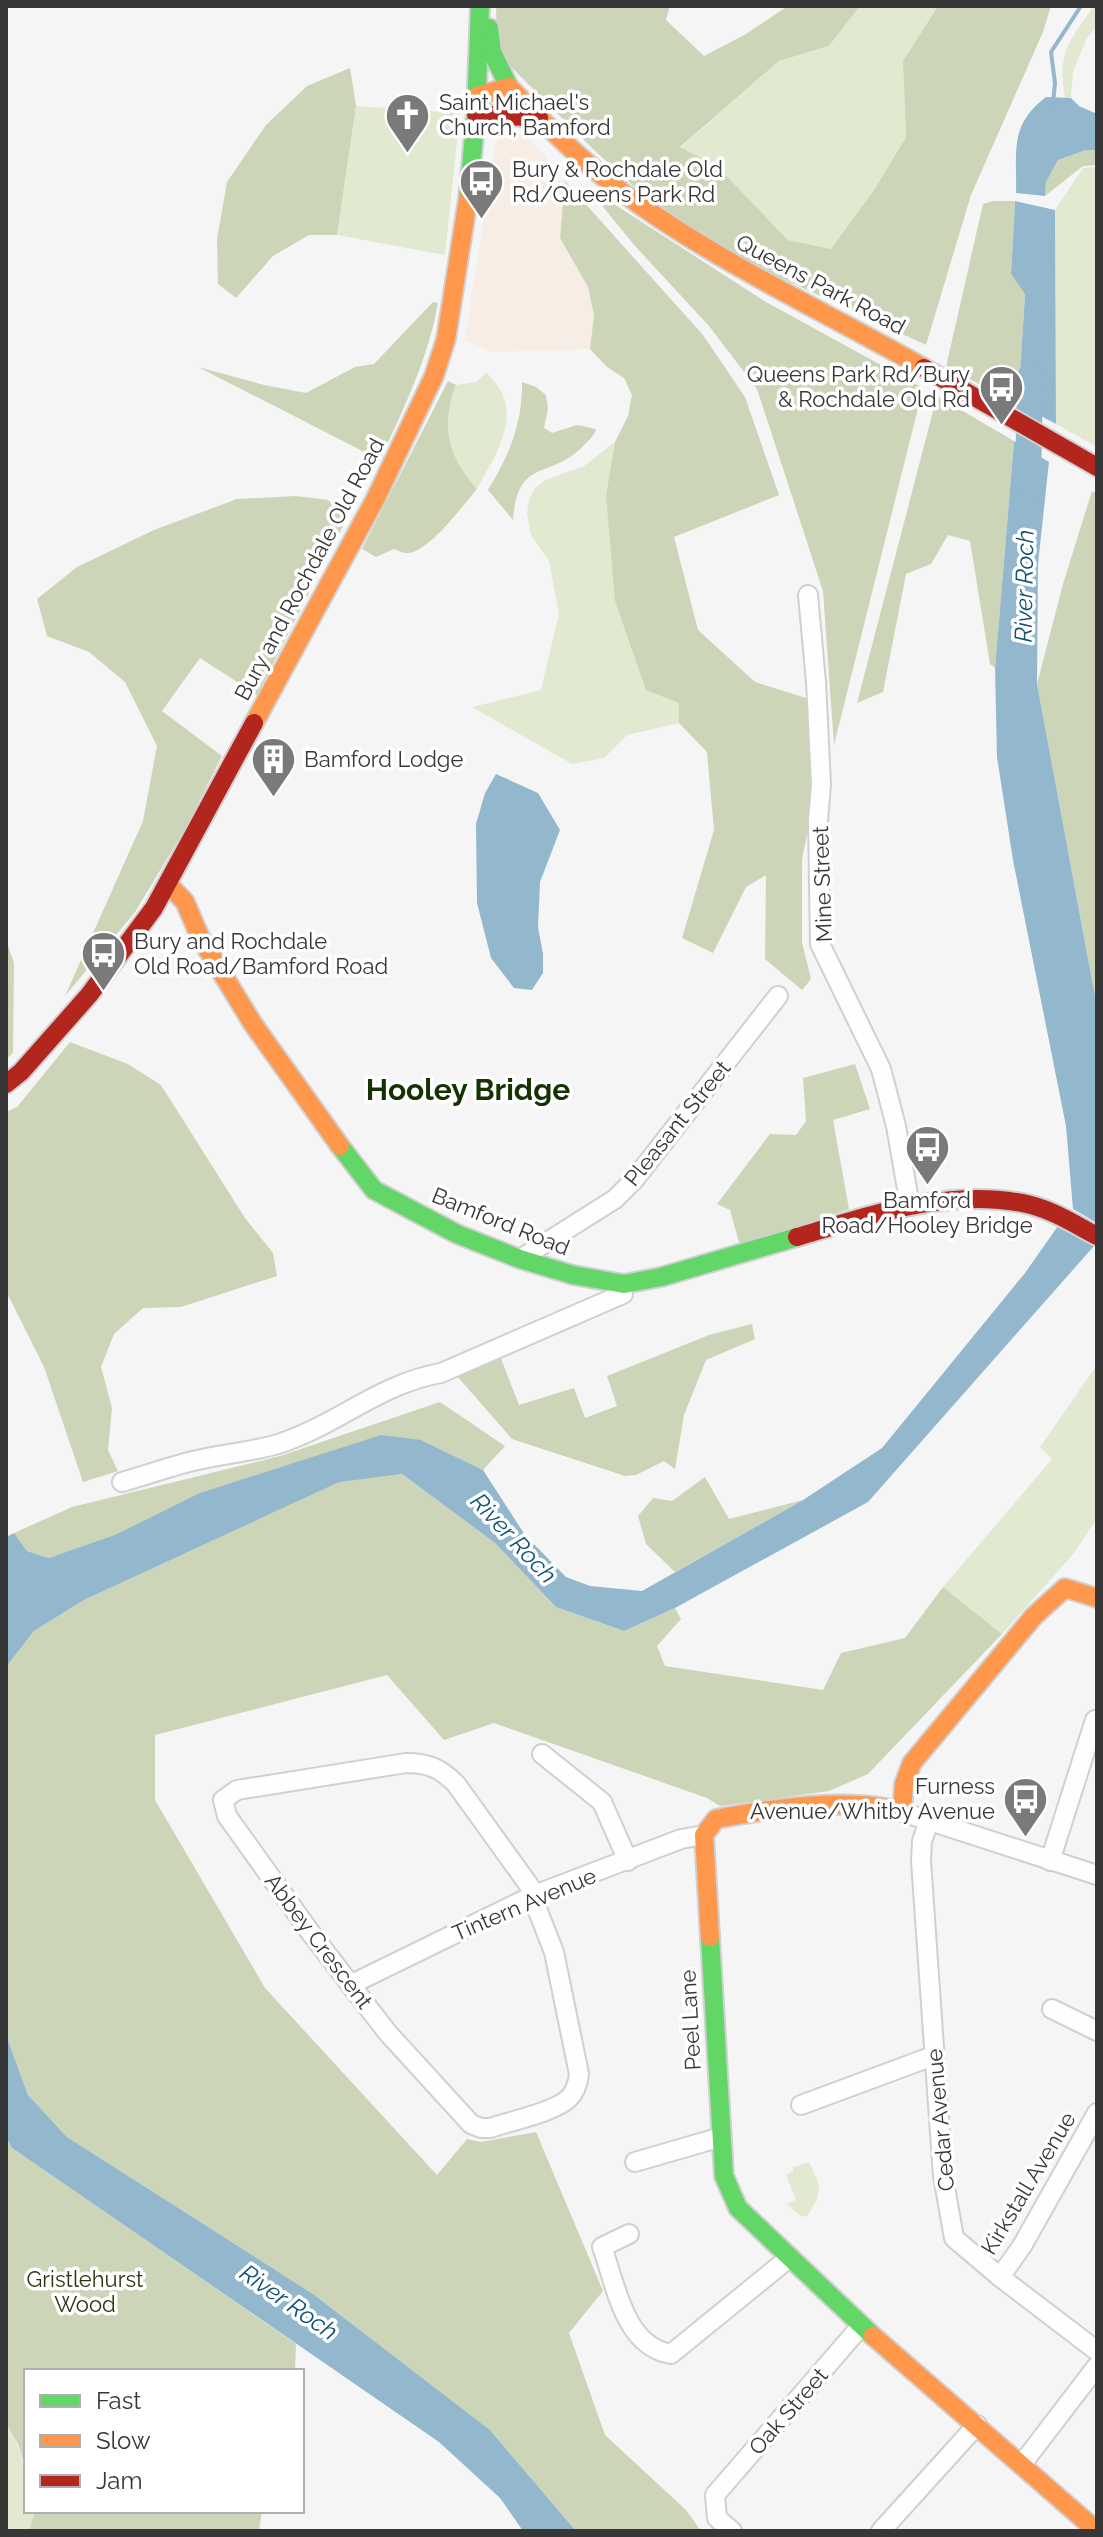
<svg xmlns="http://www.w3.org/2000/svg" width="1103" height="2537" font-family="Raleway,sans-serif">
  <rect width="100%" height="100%" fill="#f5f5f5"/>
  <!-- education -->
  <polygon fill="#f7ede4" points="511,132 526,137 545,155 553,169 554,179 565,181 560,238 588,287 594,315 590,349 492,352 465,340 495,147 501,136"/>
  <!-- green -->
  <g fill="#e2e9d1">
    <polygon points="860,6 938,6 903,61 906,137 874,190 831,249 788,240 718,167 680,148 779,61 829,46"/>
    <path d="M1094 6H1097V26L1087 38 1073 72 1071 98H1065C1057 52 1069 42 1094 6Z"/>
    <polygon points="356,106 460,113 445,255 337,235"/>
    <polygon points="1097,167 1097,447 1056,424 1055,210 1083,168"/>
    <path d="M487 372C491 380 499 385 502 393 517 427 492 460 477 489 448 457 440 426 456 385L476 382Z"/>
    <polygon points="615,442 606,495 679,703 679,723 627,735 604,758 572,764 472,707 541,690 559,614 549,561 531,535 527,514 529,500 535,488 546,480 584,466"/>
    <polygon points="1097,1365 1097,1518 1074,1553 1002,1634 943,1587 1052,1459 1040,1447"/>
    <path d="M809 2162C821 2188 824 2190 808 2215L802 2217 787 2204 796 2200 786 2175 793 2171V2167Z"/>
    <path d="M6 2428H9C25 2455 26 2480 26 2511H35L29 2531H6Z"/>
  </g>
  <!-- forest -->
  <g fill="#cdd5b8">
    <polygon points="496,6 670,6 666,20 704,56 746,34 788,6 860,6 829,46 779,61 680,147 718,167 788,240 831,249 874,190 906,137 903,61 938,6 1051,6 1043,32 971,195 926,345 745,261 647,198 596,152 497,53"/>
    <polygon points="350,68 356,106 337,235 309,235 273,256 236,298 218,284 217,239 227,182 266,125 307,86"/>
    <polygon points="1086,150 1097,150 1097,165 1083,166 1045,196 1046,182 1058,160"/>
    <polygon points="565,181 703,335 745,397 779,495 674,537 698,630 755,682 806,698 812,711 815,792 802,860 802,942 811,979 802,990 765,959 766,875 746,887 713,953 682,938 714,830 707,752 679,723 679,703 646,690 615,601 606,495 615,442 628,416 632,395 624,378 607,367 590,349 594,315 588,287 560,238"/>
    <polygon points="586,186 766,302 923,388 834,745 823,591 757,389 709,326 635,246"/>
    <polygon points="993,201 1015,201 1011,274 1025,293 1018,404 946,367 983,204"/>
    <path d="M433 302 438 303C428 359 404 408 380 460L198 367 264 385 306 393 355 367 374 364Z"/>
    <path d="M448 381 456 385C440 426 448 457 477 489 464 504 427 555 406 553 402 553 398 550 394 549L376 557 362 549Z"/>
    <path d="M522 382 536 387 546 395 548 409 544 428 552 433 577 425 596 429C594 436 590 439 585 444 552 481 518 455 513 520L488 490C509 456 523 422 522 382Z"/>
    <polygon points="937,396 1014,441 995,668 990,664 970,541 948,535 931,564 906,574 883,692 857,703"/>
    <polygon points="1092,491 1097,494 1097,1007 1037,684 1063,584"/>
    <polygon points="296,496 328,500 346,520 257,695 200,658 162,711 222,756 185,829 135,912 65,996 143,821 157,746 125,682 89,652 47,636 37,599 77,567 154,530 237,499"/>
    <polygon points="6,940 14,963 13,1053 6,1059"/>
    <polygon points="70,1042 128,1064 161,1085 245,1218 273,1253 277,1276 181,1307 143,1308 114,1334 101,1367 112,1408 108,1450 118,1471 83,1482 44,1367 6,1291 6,1112 17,1107"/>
    <polygon points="855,1064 870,1109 833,1120 849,1209 740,1246 730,1210 717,1204 770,1134 796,1135 806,1121 803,1078"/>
    <polygon points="752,1324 755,1339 706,1360 684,1415 675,1469 664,1461 636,1475 625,1476 512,1439 457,1376 500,1356 519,1405 574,1388 585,1418 617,1406 607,1376 709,1335"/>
    <polygon points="440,1402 505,1446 483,1470 421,1440 49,1558 27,1551 14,1533 72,1507 280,1456"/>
    <polygon points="402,1474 495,1543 556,1607 624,1631 675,1608 681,1619 657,1646 665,1666 823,1690 841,1653 905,1638 943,1587 1002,1634 868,1774 829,1791 720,1806 707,1798 494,1723 444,1740 387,1675 155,1735 155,1800 265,1988 437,2175 467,2139 481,2142 536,2132 603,2291 569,2333 605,2435 686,2510 701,2531 576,2531 490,2430 313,2294 67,2137 28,2095 6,2035 6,1667 34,1631 84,1600 339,1481"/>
    <polygon points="705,1477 729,1519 803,1500 675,1572 646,1544 638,1516 653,1498 672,1501"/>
    <polygon points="6,2137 12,2148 296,2344 295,2371 26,2371 26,2470 18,2444 6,2423"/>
    <polygon points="35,2511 262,2511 259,2531 29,2531"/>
  </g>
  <!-- water -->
  <g fill="#93b8cd">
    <path d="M1046 97 1071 98 1079 106 1097 114V150H1086L1058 160 1046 182 1045 196 1016 193C1017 151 1009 125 1046 97Z"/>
    <polygon points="1015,201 1055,210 1056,424 1018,404 1025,294 1011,274"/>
    <polygon points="1014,441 1049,462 1038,564 1037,684 1097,1007 1097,1223 1073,1209 1066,1126 1013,860 997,757 995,668"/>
    <polygon points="496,774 538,793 560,830 540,882 538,927 543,954 543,973 532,990 514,988 491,958 477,903 476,824 485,793"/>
    <polygon points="1058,1226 1094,1246 868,1502 675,1608 624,1631 556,1607 495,1543 402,1474 339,1482 84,1600 34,1631 6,1667 6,1537 14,1533 27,1551 49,1558 115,1535 200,1493 381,1435 421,1440 483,1470 525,1535 566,1577 590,1586 642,1591 803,1500 882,1448 1025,1273"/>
    <polygon points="6,2035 28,2095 67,2137 313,2294 490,2430 576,2531 523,2531 500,2498 439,2442 12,2148 6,2137"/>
  </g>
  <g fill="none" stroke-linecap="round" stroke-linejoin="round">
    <!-- stream -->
    <polyline stroke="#93b8cd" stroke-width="4" points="1053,103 1055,83 1051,52 1081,6"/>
    <!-- river -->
    <polyline stroke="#93b8cd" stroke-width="26" points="1028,486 1030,377"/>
    <defs>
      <g id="street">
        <polyline points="808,595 816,682 821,784 818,821 820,944 881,1069 896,1126 910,1206"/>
        <polyline points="520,1259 615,1199 634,1180 778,996"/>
        <path d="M122 1482C146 1475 169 1467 193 1461 221 1454 251 1452 278 1444 335 1426 381 1383 441 1373L623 1294 624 1284"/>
        <polyline points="542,1754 602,1802 628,1861"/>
        <polyline points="902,1812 1097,1875"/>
        <polyline points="929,1821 922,1841 921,1861 943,2176 954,2238 1000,2277 1097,2351"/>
        <polyline points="1050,1861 1095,1720"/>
        <path d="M532 1896 554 1952 579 2074C578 2083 576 2091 569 2098 555 2112 511 2121 490 2128H481L471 2124 387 2032 310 1932 227 1816 223 1800 237 1790 406 1763C428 1763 440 1768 456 1784L536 1895"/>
        <polyline points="350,1985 532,1896 681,1839 704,1835"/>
        <polyline points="1052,2009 1097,2031"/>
        <polyline points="801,2105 933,2056"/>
        <polyline points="635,2162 721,2137"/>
        <path d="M629 2234 602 2247C616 2285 624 2346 671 2354L789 2258"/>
        <polyline points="1000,2277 1022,2246 1097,2113"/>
        <polyline points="1022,2464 1097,2366"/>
        <polyline points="732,2531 717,2518 715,2495 861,2326"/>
        <polyline points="881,2531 977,2425"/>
      </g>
      <g id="fast">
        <polyline points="489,28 492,52 509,87"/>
        <polyline points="468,199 476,114 480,6"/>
        <polyline points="340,1146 374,1190 457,1234 520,1259 573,1275 624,1284 661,1277 797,1237"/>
        <polyline points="710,1937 724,2176 738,2208 873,2336"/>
      </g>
      <g id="slow">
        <path d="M477 96 509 87C550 129 591 171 640 205 730 268 829 314 924 368"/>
        <polyline points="254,723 376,498 434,376 446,339 468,199"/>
        <polyline points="168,884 185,902 200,937 253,1024 340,1146"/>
        <path d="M710 1937 704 1835 716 1819C769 1809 851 1796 902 1812L904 1784 912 1763 1034 1616 1065 1588 1097 1598"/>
        <polyline points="873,2336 1097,2531"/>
      </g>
      <g id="jam">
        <polyline points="476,114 539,118"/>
        <polyline points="924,368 1097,467"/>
        <polyline points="6,1084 21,1072 89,995 154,908 254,723"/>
        <path d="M797 1237C871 1215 953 1186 1031 1205 1054 1211 1076 1225 1097 1236"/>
      </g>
    </defs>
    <!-- street casing -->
    <use href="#street" stroke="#d0d0d0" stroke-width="22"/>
    <!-- fast casing -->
    <use href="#fast" stroke="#d0d0d0" stroke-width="22"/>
    <!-- slow casing -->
    <use href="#slow" stroke="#d0d0d0" stroke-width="22"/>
    <!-- jam casing -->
    <use href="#jam" stroke="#d0d0d0" stroke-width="22"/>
    <!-- street -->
    <use href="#street" stroke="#fefefe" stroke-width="18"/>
    <!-- fast -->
    <use href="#fast" stroke="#63d668" stroke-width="18"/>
    <!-- slow -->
    <use href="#slow" stroke="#ff974d" stroke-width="18"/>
    <!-- jam -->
    <use href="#jam" stroke="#b3261e" stroke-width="18"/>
  </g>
  <!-- icons -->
  <defs>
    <symbol id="church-pin" viewBox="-11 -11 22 30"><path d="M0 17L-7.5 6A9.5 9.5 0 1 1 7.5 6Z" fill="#7a7a7a" stroke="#fff"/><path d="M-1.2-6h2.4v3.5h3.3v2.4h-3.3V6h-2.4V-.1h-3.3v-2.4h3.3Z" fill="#fff"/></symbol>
    <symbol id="bus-pin" viewBox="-11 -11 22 30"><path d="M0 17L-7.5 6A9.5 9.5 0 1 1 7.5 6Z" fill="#7a7a7a" stroke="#fff"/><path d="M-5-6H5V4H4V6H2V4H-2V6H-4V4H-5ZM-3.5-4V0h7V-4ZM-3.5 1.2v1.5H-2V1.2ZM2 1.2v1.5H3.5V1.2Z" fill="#fff"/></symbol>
    <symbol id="building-pin" viewBox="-11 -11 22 30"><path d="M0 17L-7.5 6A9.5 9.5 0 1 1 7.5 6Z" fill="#7a7a7a" stroke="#fff"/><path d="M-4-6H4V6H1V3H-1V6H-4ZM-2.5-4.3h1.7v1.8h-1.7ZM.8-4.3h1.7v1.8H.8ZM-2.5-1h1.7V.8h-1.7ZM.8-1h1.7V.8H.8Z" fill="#fff"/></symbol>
  </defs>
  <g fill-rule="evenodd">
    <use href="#church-pin" x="382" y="90" width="51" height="69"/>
    <use href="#bus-pin" x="456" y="156" width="51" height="69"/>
    <use href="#bus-pin" x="976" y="362" width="51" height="69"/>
    <use href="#building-pin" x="248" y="734" width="51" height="69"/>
    <use href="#bus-pin" x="78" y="928" width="51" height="69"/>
    <use href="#bus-pin" x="902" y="1122" width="51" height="69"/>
    <use href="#bus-pin" x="1000" y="1774" width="51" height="69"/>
  </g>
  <g text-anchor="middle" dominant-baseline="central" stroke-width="7" stroke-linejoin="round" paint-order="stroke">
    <!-- poi labels -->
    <g font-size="22" fill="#383738" stroke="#fff" text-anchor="start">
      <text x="439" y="102">Saint Michael's<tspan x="439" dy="25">Church, Bamford</tspan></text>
      <text x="512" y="169">Bury &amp; Rochdale Old<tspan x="512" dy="25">Rd/Queens Park Rd</tspan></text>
      <text x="970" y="374" text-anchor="end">Queens Park Rd/Bury<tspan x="970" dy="25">&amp; Rochdale Old Rd</tspan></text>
      <text x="304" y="759">Bamford Lodge</text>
      <text x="134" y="941">Bury and Rochdale<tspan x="134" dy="25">Old Road/Bamford Road</tspan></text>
      <text x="927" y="1200" text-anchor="middle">Bamford<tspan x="927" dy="25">Road/Hooley Bridge</tspan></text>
      <text x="995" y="1786" text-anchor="end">Furness<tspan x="995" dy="25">Avenue/Whitby Avenue</tspan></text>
    </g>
    <!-- street labels -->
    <g font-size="22" fill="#383738" stroke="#fff">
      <text transform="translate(821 284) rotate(28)">Queens Park Road</text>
      <text transform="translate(309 569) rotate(-62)">Bury and Rochdale Old Road</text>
      <text transform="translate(822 884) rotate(-92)">Mine Street</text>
      <text transform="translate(677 1123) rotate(-51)">Pleasant Street</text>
      <text transform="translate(501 1221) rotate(22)">Bamford Road</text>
      <text transform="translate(524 1904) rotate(-23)">Tintern Avenue</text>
      <text transform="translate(319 1941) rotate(53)">Abbey Crescent</text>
      <text transform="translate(690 2020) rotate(-93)">Peel Lane</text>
      <text transform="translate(940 2120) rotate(-95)">Cedar Avenue</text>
      <text transform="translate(1028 2183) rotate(-59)">Kirkstall Avenue</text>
      <text transform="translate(788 2411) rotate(-49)">Oak Street</text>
    </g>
    <!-- park labels -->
    <g font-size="22" fill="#2d350e" stroke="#fff">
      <text x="85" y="2279">Gristlehurst<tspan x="85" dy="25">Wood</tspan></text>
    </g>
    <!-- water labels -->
    <g font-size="24" font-style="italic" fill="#105473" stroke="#fff">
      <text transform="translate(1024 586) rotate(-89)">River Roch</text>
      <text transform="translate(514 1538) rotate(47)">River Roch</text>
      <text transform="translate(289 2302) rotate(35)">River Roch</text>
    </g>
    <!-- district labels -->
    <g font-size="30" font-weight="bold" fill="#153202" stroke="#fff">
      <text x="468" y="1089">Hooley Bridge</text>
    </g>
  </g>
  <!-- border -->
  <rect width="1103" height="2537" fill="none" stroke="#383738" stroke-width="16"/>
  <!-- legend -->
  <rect x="24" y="2369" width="280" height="144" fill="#ffffff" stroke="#afafaf" stroke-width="2"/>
  <rect x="40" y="2395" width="40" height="12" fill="#63d668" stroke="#afafaf" stroke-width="2"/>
  <text x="96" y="2409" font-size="24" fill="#383738">Fast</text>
  <rect x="40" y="2435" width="40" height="12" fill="#ff974d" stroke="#afafaf" stroke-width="2"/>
  <text x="96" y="2449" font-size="24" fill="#383738">Slow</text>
  <rect x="40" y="2475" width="40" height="12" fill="#b3261e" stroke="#afafaf" stroke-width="2"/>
  <text x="96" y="2489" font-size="24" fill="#383738">Jam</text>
</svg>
